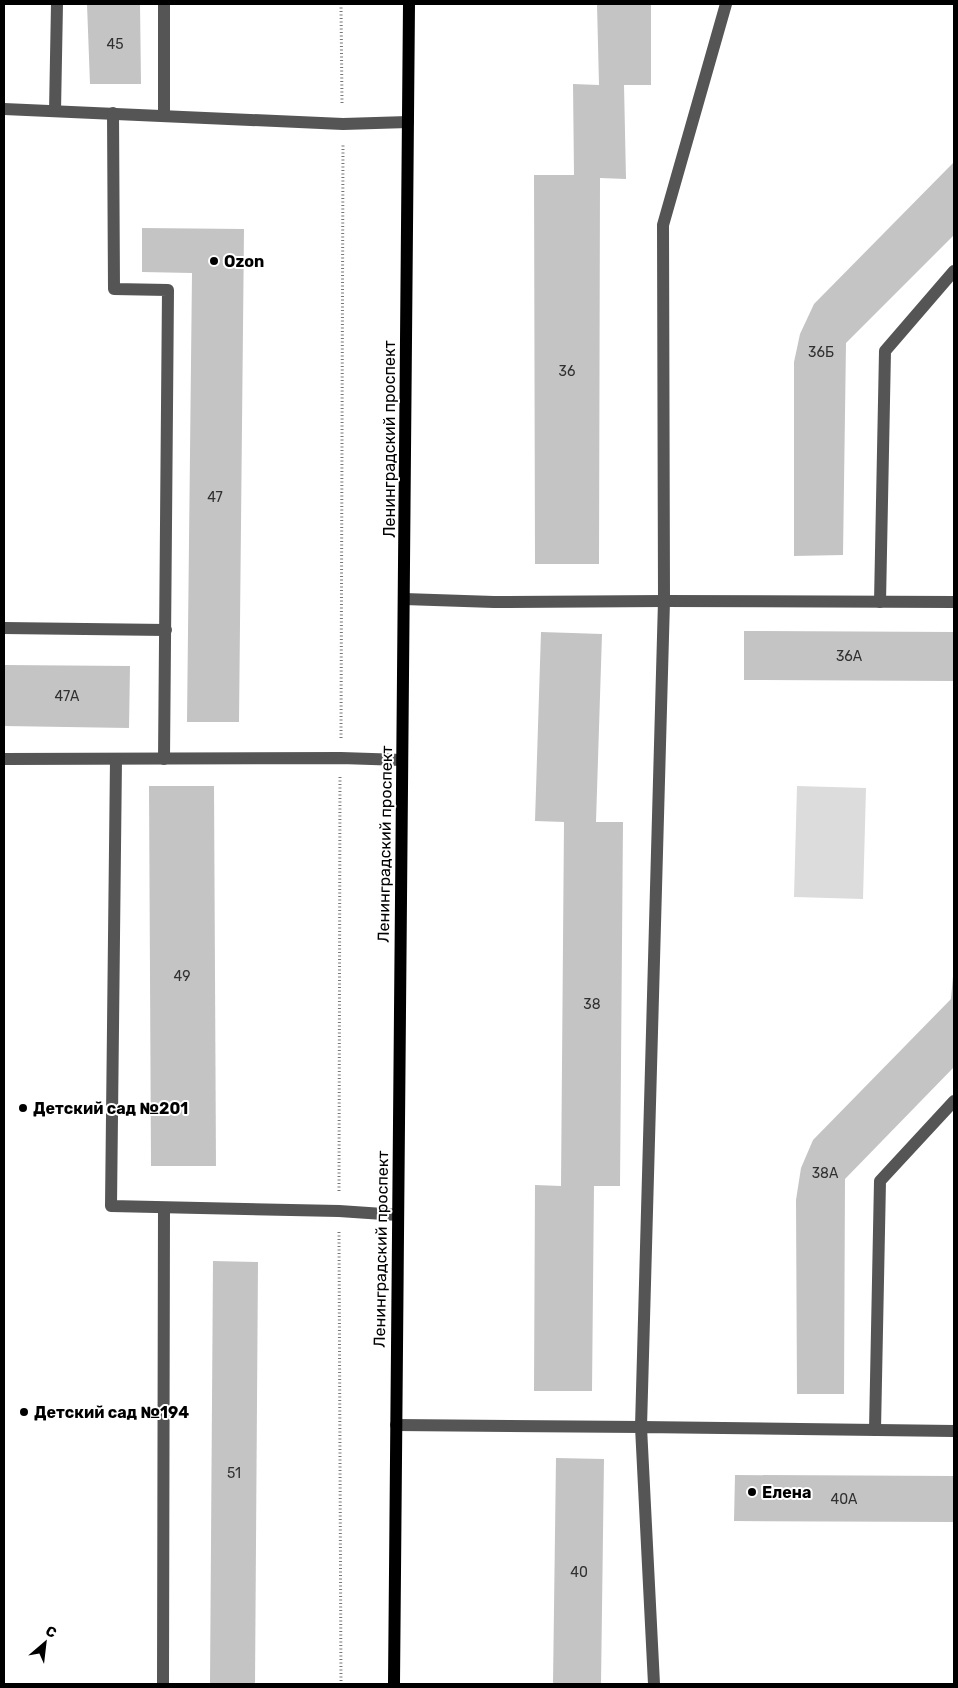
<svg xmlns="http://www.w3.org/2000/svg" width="958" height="1688" font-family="Rubik,sans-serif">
  <rect width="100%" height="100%" fill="#fff"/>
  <!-- green -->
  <polygon fill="#dcdcdc" points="797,786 866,788 863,899 794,897"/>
  <!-- building -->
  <g fill="#c4c4c4">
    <polygon points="87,4 140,4 141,84 90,84"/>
    <polygon points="597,4 651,4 651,85 624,85 626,179 600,178 599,564 535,564 534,175 574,175 573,84 599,85"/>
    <polygon points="954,162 954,235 846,343 843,555 794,556 794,362 800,334 814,304"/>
    <polygon points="142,228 244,229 239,722 187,722 192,273 142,272"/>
    <polygon points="744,631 954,632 954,681 744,680"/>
    <polygon points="541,632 602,634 596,822 623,822 620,1186 594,1186 592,1391 534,1391 535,1185 561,1186 564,822 535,821"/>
    <polygon points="4,665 130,666 129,728 4,726"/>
    <polygon points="149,786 214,786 216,1166 151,1166"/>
    <polygon points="953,976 954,976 954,1067 845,1179 844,1394 797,1394 796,1200 801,1168 813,1140 951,999"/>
    <polygon points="213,1261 258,1262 255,1684 210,1684"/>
    <polygon points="556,1458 604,1459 601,1684 553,1684"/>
    <polygon points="735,1475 954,1476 954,1522 734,1521"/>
  </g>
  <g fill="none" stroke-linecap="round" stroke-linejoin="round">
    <!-- path -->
    <g stroke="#777" stroke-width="3" stroke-dasharray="1 2.5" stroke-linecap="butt">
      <polyline points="341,4 342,103"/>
      <polyline points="341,738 343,144"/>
      <polyline points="339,1191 340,777"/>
      <polyline points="339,1232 341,1684"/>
    </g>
    <!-- minor -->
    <g stroke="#555" stroke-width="12">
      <polyline points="164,4 164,115"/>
      <polyline points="4,109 343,124 408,122"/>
      <polyline points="55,111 57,4"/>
      <polyline points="113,113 114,289 168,290 164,759"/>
      <polyline points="404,599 494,602 664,601 954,602"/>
      <polyline points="880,602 885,351 954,271"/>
      <polyline points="4,628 166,630"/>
      <polyline points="4,759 341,758 402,760"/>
      <polyline points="116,759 111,1206 339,1211 398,1215"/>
      <polyline points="396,1425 641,1427 664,601 663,225 726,4"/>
      <polyline points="875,1430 880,1181 954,1101"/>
      <polyline points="163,1684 164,1208"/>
      <polyline points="654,1684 641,1427 954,1431"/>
    </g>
    <!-- major -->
    <polyline stroke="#000" stroke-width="12" points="394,1684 409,4"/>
  </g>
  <!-- markers -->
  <g fill="#000" stroke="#fff" stroke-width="2">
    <circle cx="214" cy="261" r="5"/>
    <circle cx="23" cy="1108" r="5"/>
    <circle cx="24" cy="1412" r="5"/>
    <circle cx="752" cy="1492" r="5"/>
  </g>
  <g text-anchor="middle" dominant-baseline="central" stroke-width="4" stroke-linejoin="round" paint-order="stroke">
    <!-- number labels -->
    <g font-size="14" fill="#313131">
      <text x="115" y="44">45</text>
      <text x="821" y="352">36Б</text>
      <text x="567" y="371">36</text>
      <text x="215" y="497">47</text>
      <text x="849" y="656">36А</text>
      <text x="67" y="696">47А</text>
      <text x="182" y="976">49</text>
      <text x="592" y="1004">38</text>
      <text x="825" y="1173">38А</text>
      <text x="234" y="1473">51</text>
      <text x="844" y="1499">40А</text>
      <text x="579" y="1572">40</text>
    </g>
    <!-- poi labels -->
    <g font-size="16" font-weight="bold" fill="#000" stroke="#fff" text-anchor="start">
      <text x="224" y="261">Ozon</text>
      <text x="33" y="1108">Детский сад №201</text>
      <text x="34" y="1412">Детский сад №194</text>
      <text x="762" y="1492">Елена</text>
    </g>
    <!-- street labels -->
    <g font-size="16" fill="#000" stroke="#fff">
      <text transform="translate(389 439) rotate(-90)">Ленинградский проспект</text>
      <text transform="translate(385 844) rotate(-89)">Ленинградский проспект</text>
      <text transform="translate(381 1249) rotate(-89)">Ленинградский проспект</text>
    </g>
  </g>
  <!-- border -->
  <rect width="958" height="1688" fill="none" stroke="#000000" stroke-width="10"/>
  <!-- north arrow -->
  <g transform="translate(45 1643) rotate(28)" stroke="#ffffff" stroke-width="4" paint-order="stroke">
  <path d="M0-4L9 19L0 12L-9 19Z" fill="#000000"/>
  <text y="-8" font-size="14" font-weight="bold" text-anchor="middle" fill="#000000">С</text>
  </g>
</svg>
